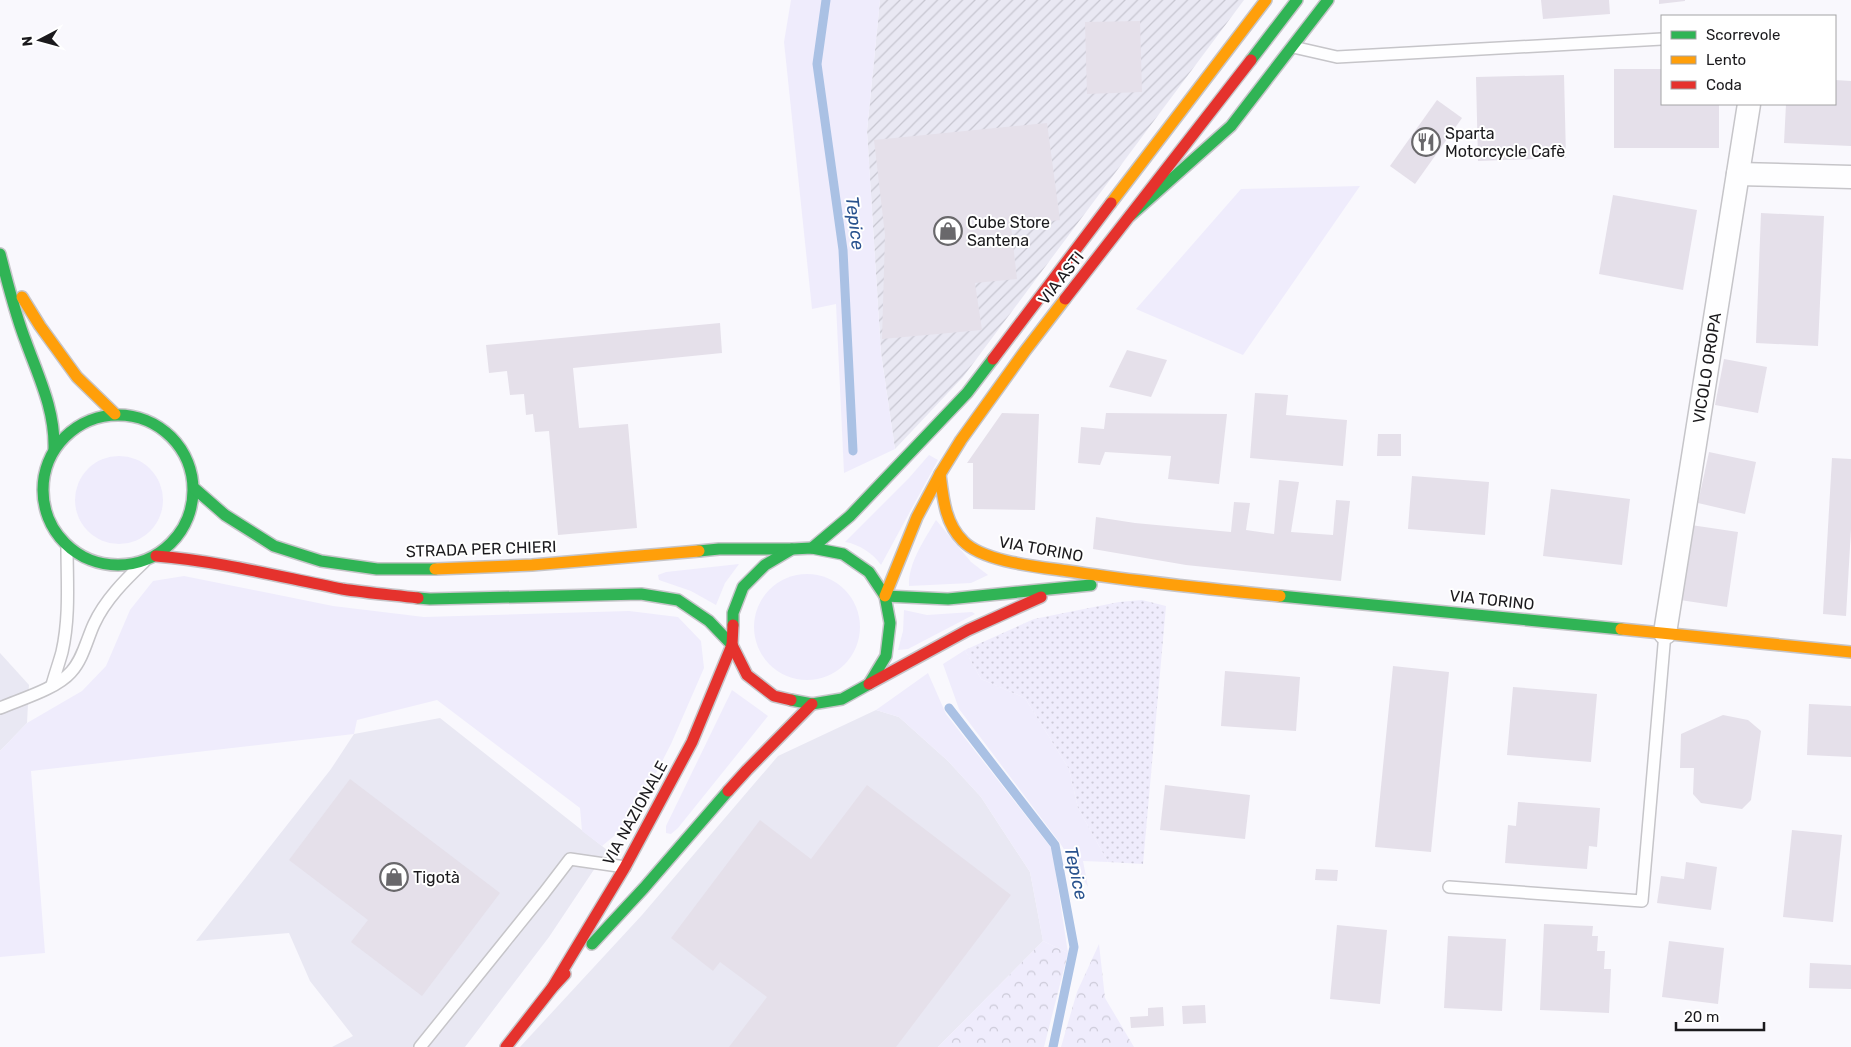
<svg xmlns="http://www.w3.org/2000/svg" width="1851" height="1047" font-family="Rubik,sans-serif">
  <defs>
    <pattern id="industrial-furrows" width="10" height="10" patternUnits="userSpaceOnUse" patternTransform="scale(1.25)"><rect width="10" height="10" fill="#e9e8f3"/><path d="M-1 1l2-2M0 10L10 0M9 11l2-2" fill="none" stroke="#c7c6d0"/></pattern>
    <pattern id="forest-crowns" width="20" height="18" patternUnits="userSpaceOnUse" patternTransform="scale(1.25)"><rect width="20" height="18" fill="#efecfc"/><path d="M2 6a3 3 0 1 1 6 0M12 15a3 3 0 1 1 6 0" fill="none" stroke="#cccad8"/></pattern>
    <pattern id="park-dots" width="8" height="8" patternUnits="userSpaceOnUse" patternTransform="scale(1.25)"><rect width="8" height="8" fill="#efecfc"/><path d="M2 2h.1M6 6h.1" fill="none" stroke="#cccad8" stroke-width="1.8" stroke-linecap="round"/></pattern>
  </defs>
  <rect width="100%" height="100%" fill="#f9f8fd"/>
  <!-- built -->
  <g fill="#e9e8f3">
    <polygon points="0,653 29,685 27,723 0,751"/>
    <polygon points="876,710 899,717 948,761 981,797 1030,872 1043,941 938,1047 520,1047 642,915 778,756"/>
    <polygon points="440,718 607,850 549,937 465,1047 332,1047 353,1036 310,981 289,933 196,941 331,769 354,734"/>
  </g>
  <!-- industrial -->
  <polygon fill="url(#industrial-furrows)" points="880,0 1244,0 963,377 895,449 881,353 867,131"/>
  <!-- grass -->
  <g fill="#efecfc">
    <polygon points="791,0 880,0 867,131 881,353 895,449 844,473 836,304 812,309 784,42"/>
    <polygon points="1360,186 1243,355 1136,309 1241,189"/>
    <path d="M929 455 938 460 881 565C874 554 859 544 845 542L909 478Z"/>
    <circle cx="119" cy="500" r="44"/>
    <path d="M936 520 971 562 988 575 971 583 909 586C908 563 925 539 936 520Z"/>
    <polygon points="739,564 725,583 716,605 691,591 659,580 658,575 666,572"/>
    <circle cx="807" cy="627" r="53"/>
    <polygon points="184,576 333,606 424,617 629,611 678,617 701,641 704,668 671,744 631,822 602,846 582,831 580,808 437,700 357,720 354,734 31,771 45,953 0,957 0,751 27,723 82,691 106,666 130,610 153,581"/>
    <polygon points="904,610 927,615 972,612 975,614 908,649 898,650 903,631"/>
    <polygon points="965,650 981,679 1025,698 1069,769 1078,808 1108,862 1083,861 1088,887 1060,843 959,709 943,664"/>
    <polygon points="928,673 946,714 1052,849 1068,953 1043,941 1030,872 981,797 948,761 899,717 876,710"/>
    <polygon points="732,690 768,716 678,828 671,834 666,833 666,826"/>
  </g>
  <!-- forest -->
  <g fill="url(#forest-crowns)">
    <polygon points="1043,941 1068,953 1044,1047 938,1047"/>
    <polygon points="1099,944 1105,998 1134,1047 1061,1047 1077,992"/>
  </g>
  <!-- park -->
  <polygon fill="url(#park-dots)" points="1142,600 1166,606 1143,864 1108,862 1078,808 1069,769 1025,698 981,679 965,650 1034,619 1119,602"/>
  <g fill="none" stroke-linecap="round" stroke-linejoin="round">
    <!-- stream -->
    <g stroke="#aac1e4" stroke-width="9">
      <polyline points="826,0 817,64 843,250 853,451"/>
      <polyline points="949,708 1055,845 1074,947 1053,1047"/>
    </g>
  </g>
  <!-- building -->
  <g fill="#e5e0ea">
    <polygon points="1541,0 1609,0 1610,14 1543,19"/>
    <polygon points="1659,0 1685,0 1685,1 1659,4"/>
    <polygon points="1140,21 1142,92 1087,94 1085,22"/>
    <polygon points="1614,69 1662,69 1662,104 1719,104 1719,148 1614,148"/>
    <polygon points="1564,75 1566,158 1478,161 1476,77"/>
    <polygon points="1835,80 1851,81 1851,146 1784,143 1786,104 1835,104"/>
    <polygon points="1437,100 1462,118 1415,184 1390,166"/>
    <polygon points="1047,123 1060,220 1011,226 1017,279 975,283 982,330 882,339 885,235 874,140"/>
    <polygon points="1613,195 1697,210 1683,290 1599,274"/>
    <polygon points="1761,213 1824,216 1818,346 1756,343"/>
    <polygon points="720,323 722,353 573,368 579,428 628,424 637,528 558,535 549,431 535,432 533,414 526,415 524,394 510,395 507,371 489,373 486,345"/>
    <polygon points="1127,350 1167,360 1151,397 1109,387"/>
    <polygon points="1724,359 1767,367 1758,413 1715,405"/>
    <polygon points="1255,393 1288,395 1286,415 1347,420 1343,466 1250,458"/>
    <polygon points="1002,413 1039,414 1035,510 973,509 973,463 967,463"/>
    <polygon points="1106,413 1227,414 1219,484 1168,479 1171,456 1105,452 1100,465 1078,463 1081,427 1104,429"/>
    <polygon points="1378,434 1401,434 1401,456 1377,456"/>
    <polygon points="1709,452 1756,462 1745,514 1698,503"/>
    <polygon points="1832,458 1851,459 1851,529 1846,616 1823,614"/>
    <polygon points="1412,476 1489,482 1485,535 1408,529"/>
    <polygon points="1279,480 1299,482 1291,532 1333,535 1336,500 1350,501 1341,581 1186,565 1093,549 1096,517 1135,523 1231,532 1234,502 1250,503 1246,530 1274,534"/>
    <polygon points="1551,489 1630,499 1622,565 1543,556"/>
    <polygon points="1691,525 1738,532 1727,607 1680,600"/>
    <polygon points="1393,666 1449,672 1431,852 1375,847"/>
    <polygon points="1225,671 1300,677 1296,731 1221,726"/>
    <polygon points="1513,687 1597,694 1591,762 1507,755"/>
    <polygon points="1809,704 1851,706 1851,757 1807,755"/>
    <polygon points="1723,715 1748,720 1761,731 1751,800 1742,809 1701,803 1693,794 1694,768 1680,768 1681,734"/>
    <polygon points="350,779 500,893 422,996 351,942 368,920 289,860"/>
    <polygon points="867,785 1011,895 896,1047 729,1047 767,997 720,962 713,971 671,938 760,820 811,859"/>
    <polygon points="1165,785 1250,795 1245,839 1160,830"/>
    <polygon points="1518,802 1600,808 1597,847 1589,846 1587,869 1505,863 1508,825 1516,826"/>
    <polygon points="1792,830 1842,835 1833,922 1783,917"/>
    <polygon points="1686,862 1717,867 1711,910 1657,903 1661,876 1684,879"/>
    <polygon points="1316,869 1338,870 1337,881 1315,880"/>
    <polygon points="1544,924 1593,926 1592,936 1598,936 1597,951 1605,951 1604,969 1611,969 1609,1013 1540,1010"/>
    <polygon points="1337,925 1387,930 1380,1004 1330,999"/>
    <polygon points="1448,936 1506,939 1502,1011 1444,1008"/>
    <polygon points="1669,941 1724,948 1718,1004 1662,997"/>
    <polygon points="1810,963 1851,965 1851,989 1809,988"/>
    <polygon points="1205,1005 1206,1023 1183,1024 1182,1006"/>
    <polygon points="1163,1007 1164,1026 1131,1028 1130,1017 1148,1016 1148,1008"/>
  </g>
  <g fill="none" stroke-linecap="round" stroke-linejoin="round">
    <defs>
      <g id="lane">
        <polyline points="1293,47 1337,57 1662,39"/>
        <path d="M52 685C55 674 59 663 62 652 70 617 67 581 67 546"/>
        <path d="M0 708C21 699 56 689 71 672 83 659 87 639 94 624 105 600 125 580 144 562"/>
        <polyline points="1449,887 1642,901 1665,633"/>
        <polyline points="420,1047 544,893 570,859 625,867"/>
      </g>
      <g id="street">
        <polyline points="1738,174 1851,177"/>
        <polyline points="1665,633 1749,104"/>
      </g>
      <g id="fast">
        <polyline points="1251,60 1297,0"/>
        <polyline points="1130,216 1231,126 1328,0"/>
        <path d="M0 254C8 284 15 314 26 342 39 378 55 410 54 449"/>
        <circle cx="118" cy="490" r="75"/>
        <polyline points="194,488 225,515 274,546 321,561 377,569 435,569"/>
        <polyline points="812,548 850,516 967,393 993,359"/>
        <polyline points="699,551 719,549 792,549"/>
        <polyline points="885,596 948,599 1091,585"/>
        <polyline points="1280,596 1621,629"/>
        <polyline points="418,598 430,599 641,594 678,600 709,621 732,645"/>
        <polyline points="733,625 733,613 743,587 765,565 792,549 812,548 843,554 869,572 885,596 890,623 886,656 869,684 842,699 812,704 791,700"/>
        <polyline points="592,944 644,888 728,791"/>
      </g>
      <g id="slow">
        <polyline points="1111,203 1266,0"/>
        <polyline points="22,297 40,326 77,377 115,414"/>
        <path d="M940 474C943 498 945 523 963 541 983 562 1040 567 1068 571 1138 582 1209 589 1280 596"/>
        <polyline points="435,569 532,565 699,551"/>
        <polyline points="885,596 917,517 940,474 961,440 1025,351 1065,299"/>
        <polyline points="1621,629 1851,652"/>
      </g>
      <g id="jam">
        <polyline points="1065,299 1251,60"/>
        <polyline points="993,359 1111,203"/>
        <path d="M156 556C219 561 280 577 342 589 367 593 393 595 418 598"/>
        <polyline points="732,645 747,675 774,696 791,700"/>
        <polyline points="869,684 968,630 1041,597"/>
        <polyline points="728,791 747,770 812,704"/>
        <polyline points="552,988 625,867 692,742 732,645 733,625"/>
        <polyline points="506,1047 552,988 565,974"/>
      </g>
    </defs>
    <!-- lane casing -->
    <use href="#lane" stroke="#c6c5c9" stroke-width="14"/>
    <!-- street casing -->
    <use href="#street" stroke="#c6c5c9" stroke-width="25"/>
    <!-- fast casing -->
    <use href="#fast" stroke="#c6c5c9" stroke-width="14"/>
    <!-- slow casing -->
    <use href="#slow" stroke="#c6c5c9" stroke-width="14"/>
    <!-- jam casing -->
    <use href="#jam" stroke="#c6c5c9" stroke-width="14"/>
    <!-- lane -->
    <use href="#lane" stroke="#fefeff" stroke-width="11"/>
    <!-- street -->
    <use href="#street" stroke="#fefeff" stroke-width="22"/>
    <!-- fast -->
    <use href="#fast" stroke="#30b455" stroke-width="11"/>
    <!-- slow -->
    <use href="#slow" stroke="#ff9f0a" stroke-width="11"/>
    <!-- jam -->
    <use href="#jam" stroke="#e5322d" stroke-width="11"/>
  </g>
  <!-- icons -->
  <defs>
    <symbol id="restaurant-ring" viewBox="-11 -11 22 22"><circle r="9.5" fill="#fff" stroke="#69686b" stroke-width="1.5"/><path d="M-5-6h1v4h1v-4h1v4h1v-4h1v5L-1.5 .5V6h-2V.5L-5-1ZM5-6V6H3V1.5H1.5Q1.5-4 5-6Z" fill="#69686b"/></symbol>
    <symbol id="shop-ring" viewBox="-11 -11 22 22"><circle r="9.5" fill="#fff" stroke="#69686b" stroke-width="1.5"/><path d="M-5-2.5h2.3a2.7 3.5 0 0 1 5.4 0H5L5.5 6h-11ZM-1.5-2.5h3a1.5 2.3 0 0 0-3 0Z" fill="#69686b"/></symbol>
  </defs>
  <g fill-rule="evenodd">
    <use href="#restaurant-ring" x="1410" y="126" width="32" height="32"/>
    <use href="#shop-ring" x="932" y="215" width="32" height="32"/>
    <use href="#shop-ring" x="378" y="861" width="32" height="32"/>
  </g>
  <g text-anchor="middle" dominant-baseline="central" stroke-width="4" stroke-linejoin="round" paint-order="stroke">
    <!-- poi labels -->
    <g font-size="16" fill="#1b1a1d" stroke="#fff" text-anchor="start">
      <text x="1445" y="133">Sparta<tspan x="1445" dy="18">Motorcycle Cafè</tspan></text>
      <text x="967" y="222">Cube Store<tspan x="967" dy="18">Santena</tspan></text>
      <text x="413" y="877">Tigotà</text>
    </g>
    <!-- street labels -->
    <g font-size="16" fill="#1b1a1d" stroke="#fff">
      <text transform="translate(1061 278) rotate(-52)">VIA ASTI</text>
      <text transform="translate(1707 368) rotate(-81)">VICOLO OROPA</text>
      <text transform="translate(481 549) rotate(-2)">STRADA PER CHIERI</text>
      <text transform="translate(1041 549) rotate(10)">VIA TORINO</text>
      <text transform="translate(1492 600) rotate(6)">VIA TORINO</text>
      <text transform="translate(635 813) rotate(-61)">VIA NAZIONALE</text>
    </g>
    <!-- water labels -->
    <g font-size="18" font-style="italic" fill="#28528e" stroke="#fff">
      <text transform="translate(855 223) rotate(83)">Tepice</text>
      <text transform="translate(1076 873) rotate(78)">Tepice</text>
    </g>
  </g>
  <!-- legend -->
  <rect x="1661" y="15" width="175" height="90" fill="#ffffff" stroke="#a4a3a5"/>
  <rect x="1671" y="31" width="25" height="8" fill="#30b455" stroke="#a4a3a5"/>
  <text x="1706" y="40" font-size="15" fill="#1b1a1d">Scorrevole</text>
  <rect x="1671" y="56" width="25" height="8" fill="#ff9f0a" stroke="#a4a3a5"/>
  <text x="1706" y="65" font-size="15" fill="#1b1a1d">Lento</text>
  <rect x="1671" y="81" width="25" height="8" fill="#e5322d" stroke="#a4a3a5"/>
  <text x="1706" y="90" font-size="15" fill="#1b1a1d">Coda</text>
  <!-- north arrow -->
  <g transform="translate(40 40) rotate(264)" stroke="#ffffff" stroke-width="4" paint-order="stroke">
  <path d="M0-4L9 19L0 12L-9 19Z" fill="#1b1a1d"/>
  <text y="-8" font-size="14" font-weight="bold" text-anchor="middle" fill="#1b1a1d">N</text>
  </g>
  <!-- scale -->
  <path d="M1676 1022v8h88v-8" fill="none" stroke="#1b1a1d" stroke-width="2.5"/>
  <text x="1684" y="1022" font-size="15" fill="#1b1a1d" stroke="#ffffff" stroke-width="4" paint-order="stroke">20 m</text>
</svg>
